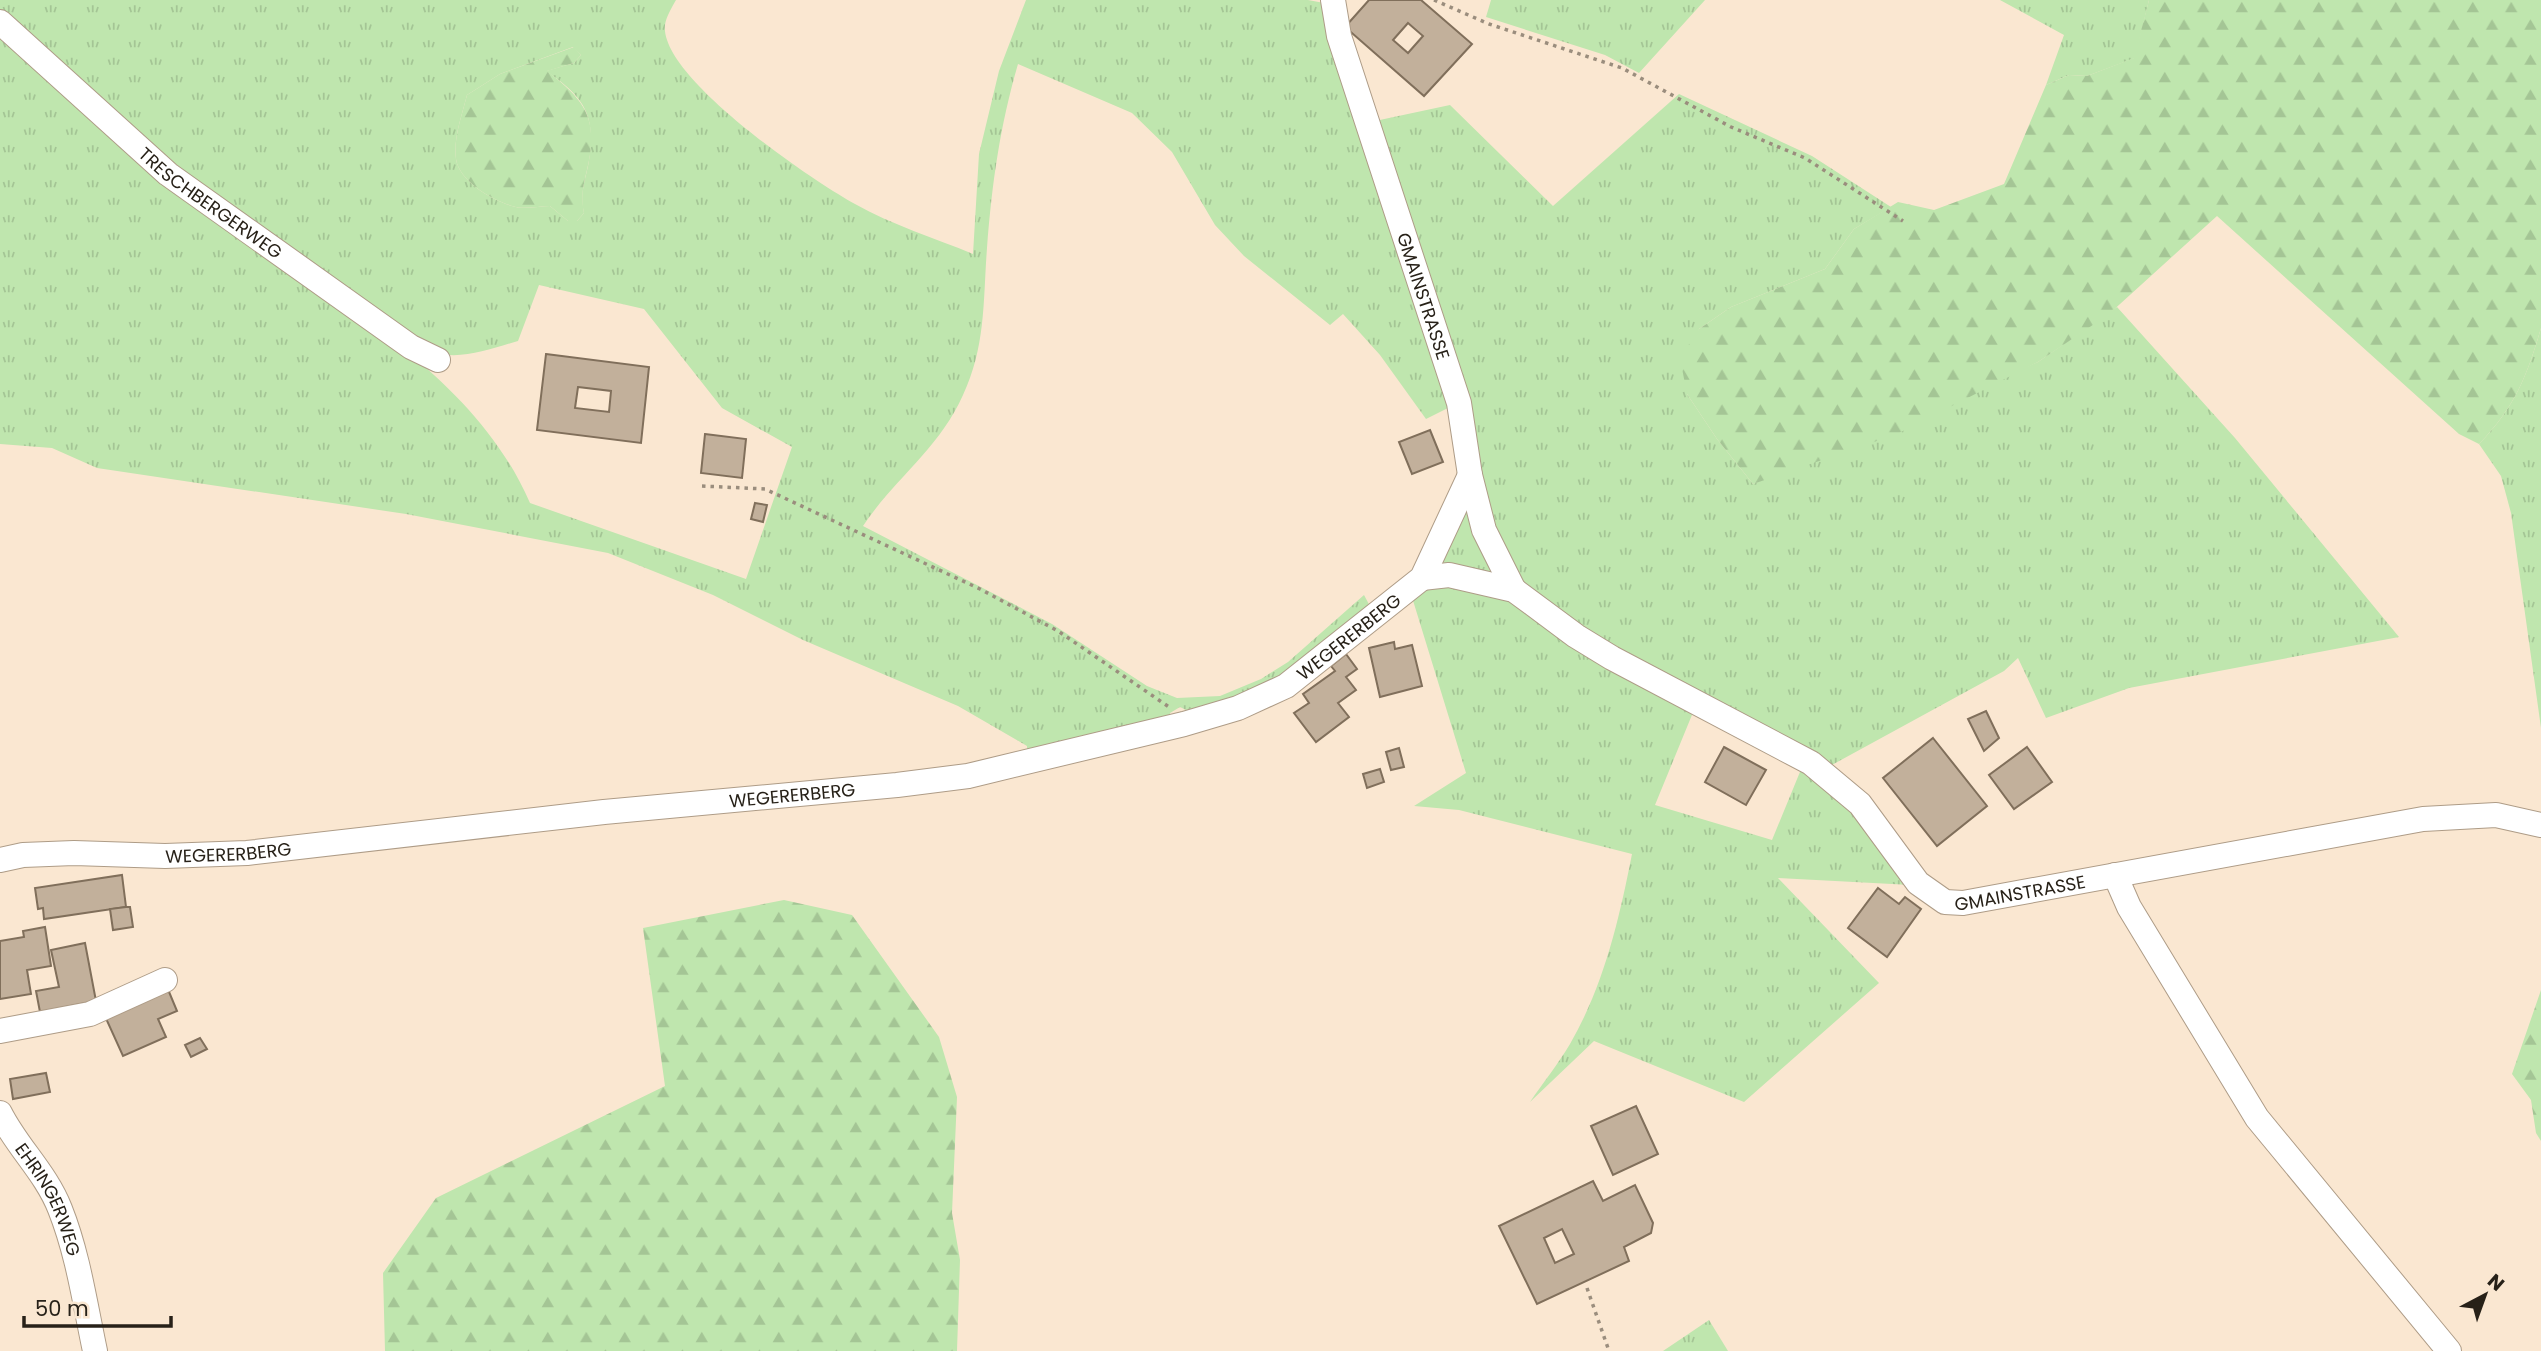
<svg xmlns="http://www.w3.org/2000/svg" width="2541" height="1351" font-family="Poppins,sans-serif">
  <defs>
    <pattern id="grass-tufts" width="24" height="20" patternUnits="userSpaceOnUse" patternTransform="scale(1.75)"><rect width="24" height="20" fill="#bfe6ae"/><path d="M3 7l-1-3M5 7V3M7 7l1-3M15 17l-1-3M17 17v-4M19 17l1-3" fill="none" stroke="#a4c595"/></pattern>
    <pattern id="forest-firs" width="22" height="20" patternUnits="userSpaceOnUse" patternTransform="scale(1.75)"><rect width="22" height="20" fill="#bfe6ae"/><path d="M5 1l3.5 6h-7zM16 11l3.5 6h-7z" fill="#a4c595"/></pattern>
  </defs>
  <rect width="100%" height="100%" fill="#fae7d1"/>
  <!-- grass -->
  <g fill="url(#grass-tufts)" fill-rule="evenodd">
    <path d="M0 0H676C672 7 666 17 665 25 659 77 813 181 855 204 892 225 935 238 973 254L979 154 999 71 1026 0H1308L1324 3 1359 128 1452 406 1426 419 1380 355 1343 314 1330 325 1244 256 1215 225 1172 152 1132 113 1018 64C1000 126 992 183 987 248 983 301 986 346 963 395 939 449 895 478 863 526L1052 624 1147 686 1177 698 1220 696 1261 679 1288 662 1364 595 1371 608C1333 636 1227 736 1180 707L1170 713V718L1027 754V746L958 706 803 640 713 595 608 553 406 514 97 468 52 448 0 444V30C66 89 130 150 200 204 314 290 471 366 530 503L746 579 792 447 722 408 644 309 539 285 518 341C486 350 456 363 423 349L182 179 0 16ZM573 47 581 55 574 63 546 71C586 98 597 117 588 166 584 184 580 195 584 213L577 221H568L550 206C539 206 523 210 512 206 492 200 459 181 456 159 453 139 462 115 467 95L500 74Z"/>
    <polygon points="1491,0 1705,0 1639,73 1605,55 1486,17"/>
    <polygon points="2000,0 2149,0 2135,58 2087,76 2069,75 2046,85 2064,35"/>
    <polygon points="1679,94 1812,156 1891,207 1854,229 1825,269 1731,307 1699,329 1687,394 1717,439 1753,484 2038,362 2117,307 2235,438 2399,637 2129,688 2046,718 2018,658 2004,671 1830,766 1587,634 1518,579 1499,545 1375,121 1450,105 1553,206"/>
    <path d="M2541 328V728L2511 513 2501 476 2479 444C2515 407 2527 376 2541 328Z"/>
    <polygon points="1467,504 1493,575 1444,564 1441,558"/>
    <path d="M1451 582 1506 597 1694 710 1655 805 1772 840 1802 767 1841 793 1911 885 1778 878 1879 983 1744 1102 1594 1041 1530 1102C1543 1083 1558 1064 1570 1044 1604 985 1619 920 1632 854L1459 810 1414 806 1466 773 1411 594Z"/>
    <polygon points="1709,1320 1728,1351 1663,1351"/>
  </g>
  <!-- forest -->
  <g fill="url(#forest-firs)">
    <path d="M2149 0H2541V328C2527 376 2515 407 2479 444L2459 434 2217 216 2109 314 2038 362 1897 434 1753 484 1717 439 1687 394 1680 358 1699 329 1731 307 1825 269 1854 229 1898 202 1934 210 2004 184 2046 85 2069 75 2087 76 2134 58Z"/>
    <path d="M574 47 581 55 574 63 547 71C586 101 599 119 587 170 583 186 581 196 584 213L577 221H568L550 206C539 206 523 210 512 206 492 200 459 181 456 159 453 139 462 115 467 95L500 74Z"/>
    <polygon points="784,900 852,915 939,1037 957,1097 952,1213 960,1260 957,1351 385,1351 383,1273 436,1198 665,1086 643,928"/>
    <polygon points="2541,990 2541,1141 2536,1133 2531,1100 2512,1074"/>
  </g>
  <!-- building -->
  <g fill="#c2b09b" stroke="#806f5b" stroke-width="2" fill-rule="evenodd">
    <path d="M1369 0H1421L1472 44 1424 96 1345 27ZM1408 23 1423 36 1408 53 1393 40Z"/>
    <path d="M546 354 649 367 641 443 537 430ZM578 387 611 391 609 412 575 408Z"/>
    <polygon points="1430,430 1443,462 1412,474 1399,442"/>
    <polygon points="705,434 746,439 742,478 701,473"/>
    <polygon points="755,503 767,505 763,522 751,519"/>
    <polygon points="1394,642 1395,649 1412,645 1422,686 1380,697 1369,648"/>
    <polygon points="1346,654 1357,669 1346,677 1356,690 1338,703 1349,717 1316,742 1294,713 1309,703 1303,694 1335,671 1331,666"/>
    <polygon points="1986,711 1999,738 1984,751 1968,719"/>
    <polygon points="1933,738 1987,806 1937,846 1883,778"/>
    <polygon points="1724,747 1766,770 1746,805 1705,782"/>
    <polygon points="2027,747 2052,782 2014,809 1989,775"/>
    <polygon points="1399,748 1404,767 1391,770 1386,752"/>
    <polygon points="1380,769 1384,782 1367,788 1363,774"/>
    <polygon points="122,875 126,907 44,919 43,908 38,909 35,888"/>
    <polygon points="1878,888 1899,904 1905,897 1921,909 1887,957 1848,928"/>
    <polygon points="126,907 130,907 133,927 113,930 110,909"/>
    <polygon points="45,927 51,966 27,970 31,994 0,999 0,941 24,937 23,931"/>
    <polygon points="85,943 96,1001 40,1012 36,991 59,987 51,950"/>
    <polygon points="167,987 177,1011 158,1019 166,1037 123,1056 104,1014"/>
    <polygon points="200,1038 207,1049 191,1057 185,1045"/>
    <polygon points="46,1073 50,1092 13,1099 10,1079"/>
    <polygon points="1636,1106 1658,1154 1613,1175 1591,1126"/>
    <path d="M1593 1181 1603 1201 1635 1185 1653 1223 1651 1233 1624 1247 1629 1261 1537 1304 1499 1226ZM1562 1229 1574 1254 1555 1263 1544 1238Z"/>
  </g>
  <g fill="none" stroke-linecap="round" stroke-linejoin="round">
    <defs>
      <g id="minor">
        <path id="s1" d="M1333 0 1339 36 1459 403 1470 475 1484 530 1514 590"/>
        <path id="s2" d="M0 22 168 174 411 347 438 360"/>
        <path id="s3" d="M1422 578 1449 575 1514 590 1576 636 1612 658 1811 763 1860 804 1918 883 1945 902 1963 903 2423 819 2496 815 2541 825"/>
        <path id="s4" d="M0 860 23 855 74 853 165 856 247 853 604 812 897 785 968 776 1184 724 1238 708 1286 686 1422 578 1470 475"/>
        <polyline points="2115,875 2129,907 2257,1118 2449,1351"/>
        <polyline points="0,1031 90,1014 165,980"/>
        <path id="s5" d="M0 1113C17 1147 46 1173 60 1209 78 1254 85 1304 95 1351"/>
      </g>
    </defs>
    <!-- minor casing -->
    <use href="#minor" stroke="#ae9c87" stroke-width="26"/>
    <!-- path -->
    <g stroke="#9a8d7d" stroke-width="3.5" stroke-dasharray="3.5 5" stroke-linecap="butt">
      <polyline points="1434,0 1489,24 1622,68 1731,127 1805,158 1903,221"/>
      <polyline points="702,486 765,489 980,589 1058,631 1169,707"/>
      <polyline points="1587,1288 1609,1351"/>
    </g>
    <!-- minor -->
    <use href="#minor" stroke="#fff" stroke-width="24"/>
  </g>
  <g text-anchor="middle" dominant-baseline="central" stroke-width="7" stroke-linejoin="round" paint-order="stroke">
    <!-- street labels -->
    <g font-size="18" fill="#272118" stroke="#fae7d1">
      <text stroke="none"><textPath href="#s2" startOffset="278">TRESCHBERGERWEG</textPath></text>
      <text stroke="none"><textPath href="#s1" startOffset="310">GMAINSTRASSE</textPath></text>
      <text stroke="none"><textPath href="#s4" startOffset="1384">WEGERERBERG</textPath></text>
      <text stroke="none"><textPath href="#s4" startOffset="796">WEGERERBERG</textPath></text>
      <text stroke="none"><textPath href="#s4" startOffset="229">WEGERERBERG</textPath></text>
      <text stroke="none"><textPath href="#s3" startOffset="709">GMAINSTRASSE</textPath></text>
      <text stroke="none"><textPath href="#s5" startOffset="100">EHRINGERWEG</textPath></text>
    </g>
  </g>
  <!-- north arrow -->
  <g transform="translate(2485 1295) rotate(41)" stroke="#fae7d1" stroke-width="5" paint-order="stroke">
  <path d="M0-5L12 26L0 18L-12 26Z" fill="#272118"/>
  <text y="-10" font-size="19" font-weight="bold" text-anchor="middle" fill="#272118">N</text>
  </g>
  <!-- scale -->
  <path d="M24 1316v10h147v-10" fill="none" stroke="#272118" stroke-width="3.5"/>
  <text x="35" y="1316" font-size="21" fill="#272118" stroke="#fae7d1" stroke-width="5" paint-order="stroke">50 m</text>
</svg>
